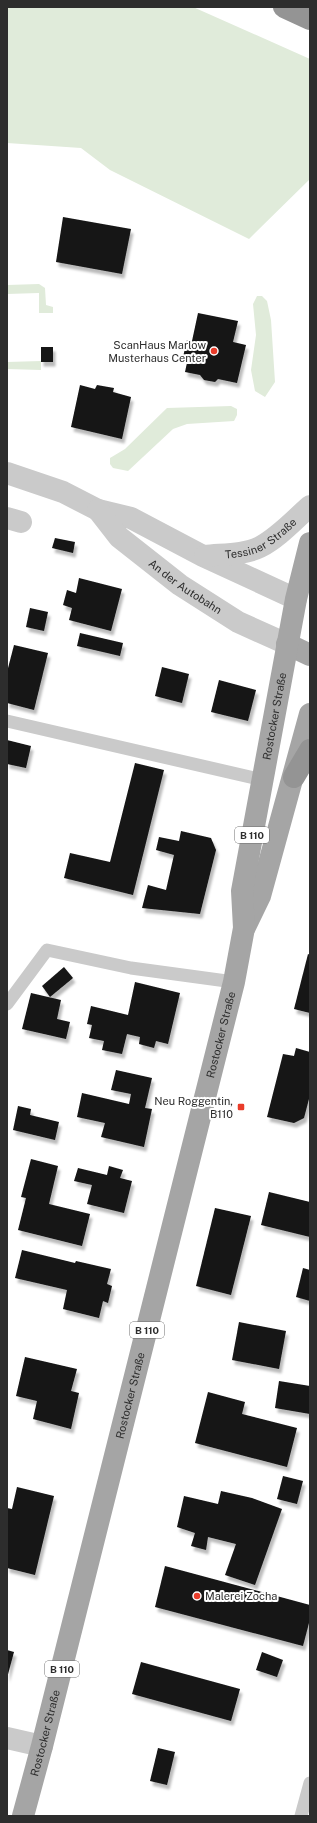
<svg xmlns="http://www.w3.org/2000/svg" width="317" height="1823" font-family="'Public Sans',sans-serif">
  <defs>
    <filter id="shadow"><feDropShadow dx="2.5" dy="4.5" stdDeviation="1" flood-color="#0004"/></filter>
  </defs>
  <rect width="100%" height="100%" fill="#fff"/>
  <!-- green -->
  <g fill="#e0ebda">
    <polygon points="7,7 193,7 310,59 310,179 249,239 110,170 81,148 7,143"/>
    <polygon points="39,284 45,288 46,305 53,307 53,313 39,313 39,293 7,294 7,285"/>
    <polygon points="257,296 262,296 267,301 271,320 275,382 265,397 255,391 251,370 256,335 253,304"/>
    <polygon points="41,361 41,370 7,369 7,362"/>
    <polygon points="231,406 237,409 237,415 234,421 187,424 173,429 128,471 113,468 110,464 110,458 125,449 167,408"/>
  </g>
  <!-- building -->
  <g fill="#141414" filter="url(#shadow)">
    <polygon points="63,217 131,229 122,274 56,262"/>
    <polygon points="198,313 238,321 233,342 246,345 237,383 218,379 215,382 204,380 200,375 185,372 188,358 183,357 187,340 192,341"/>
    <rect x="41" y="347" width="12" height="15"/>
    <polygon points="80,385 95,389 97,385 114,388 113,392 131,397 122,439 71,427"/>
    <polygon points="55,538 75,542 73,553 52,548"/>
    <polygon points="79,578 122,589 111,631 69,620 72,608 63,605 67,590 76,593"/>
    <polygon points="30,608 48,612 44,631 26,627"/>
    <polygon points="80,633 123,643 120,656 77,646"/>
    <polygon points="14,645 48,653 34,710 7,703 7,672"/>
    <polygon points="162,667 189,674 182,703 155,696"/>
    <polygon points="219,680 256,690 248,721 211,712"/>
    <polygon points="7,740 31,746 26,768 7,764"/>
    <polygon points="135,763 164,770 133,895 64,878 70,853 110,862"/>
    <polygon points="181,831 211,838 216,850 200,914 142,908 148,885 166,890 174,855 156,850 159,837 179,841"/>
    <polygon points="308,954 310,955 310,1013 294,1009"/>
    <polygon points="64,967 73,978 50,997 42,986"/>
    <polygon points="135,982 180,993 168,1044 156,1041 154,1048 139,1044 140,1037 127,1034 122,1054 102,1050 104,1041 89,1038 92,1025 87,1024 91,1006 128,1015"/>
    <polygon points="31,993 61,1000 57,1019 70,1022 66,1039 22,1029"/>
    <polygon points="296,1048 310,1052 310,1095 304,1118 294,1123 267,1117 283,1054 294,1056"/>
    <polygon points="116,1070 152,1078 145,1108 152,1109 144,1147 101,1137 105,1123 77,1117 82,1093 129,1104 131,1094 111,1090"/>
    <polygon points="18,1106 31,1109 30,1115 59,1122 55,1140 13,1130"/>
    <polygon points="31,1159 58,1166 49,1204 90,1214 82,1246 18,1230 26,1198 21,1197"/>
    <polygon points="109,1166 123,1170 120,1178 132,1181 124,1213 87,1204 92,1185 74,1181 78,1168 107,1175"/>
    <polygon points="269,1192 310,1202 310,1237 261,1225"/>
    <polygon points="215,1208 251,1216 231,1295 196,1286"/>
    <polygon points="22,1250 75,1263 76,1261 111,1269 107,1284 112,1286 108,1303 103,1301 99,1318 63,1309 67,1290 15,1278"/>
    <polygon points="303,1268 310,1270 310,1301 296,1297"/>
    <polygon points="239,1322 286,1331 279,1369 232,1360"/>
    <polygon points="25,1357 77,1369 71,1391 79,1393 71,1429 33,1419 37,1401 16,1396"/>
    <polygon points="279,1381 310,1386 310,1414 275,1408"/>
    <polygon points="208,1392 245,1402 242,1414 297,1428 287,1467 195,1443"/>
    <polygon points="283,1476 303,1481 297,1504 277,1499"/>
    <polygon points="17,1487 54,1496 35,1575 7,1568 7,1508 12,1509"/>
    <polygon points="221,1491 252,1498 282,1509 255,1585 225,1575 236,1544 208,1537 206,1550 191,1546 195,1533 177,1527 184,1496 218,1504"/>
    <polygon points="165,1566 310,1605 310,1619 303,1646 155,1607"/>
    <polygon points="7,1650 14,1652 7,1678"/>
    <polygon points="262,1652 283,1660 277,1677 256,1670"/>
    <polygon points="141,1662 240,1689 231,1721 132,1694"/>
    <polygon points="158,1748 175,1752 167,1785 150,1781"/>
  </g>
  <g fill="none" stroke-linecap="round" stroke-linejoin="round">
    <!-- service -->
    <g stroke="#cacaca" stroke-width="13">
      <polyline points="7,721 263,780"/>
      <polyline points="7,1004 47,950 131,968 234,982"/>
      <polyline points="301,1816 310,1783"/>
    </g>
    <!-- minor -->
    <g stroke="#cacaca" stroke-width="22">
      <polyline points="7,518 21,522"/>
      <polyline points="7,1738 42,1746"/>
    </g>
    <!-- tertiary -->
    <g stroke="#cacaca" stroke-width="22">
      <polyline points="7,473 63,492 98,510 131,518 203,556 296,599"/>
      <path id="s1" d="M98 510 119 537 180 585 238 622 287 644"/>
      <path id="s2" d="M205 556C222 554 244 555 260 547 279 537 294 520 310 506"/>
    </g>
    <!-- primary -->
    <g stroke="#a5a5a5" stroke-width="22">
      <polyline points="287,644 310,655"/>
      <polyline points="245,927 260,896 310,714"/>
      <path id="s3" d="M23 1816 42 1746 234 982 244 928 242 891 296 599 310 543"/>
    </g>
    <!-- motorway -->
    <g stroke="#949494" stroke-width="22">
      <polyline points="284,7 310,19"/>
      <polyline points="294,777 310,750"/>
    </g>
  </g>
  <!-- markers -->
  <g fill="#e93c2a" stroke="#fff" stroke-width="1.5">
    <circle cx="214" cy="351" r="4"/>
    <rect x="237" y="1103" width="8" height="8" rx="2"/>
    <circle cx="197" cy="1596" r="4"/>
  </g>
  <g text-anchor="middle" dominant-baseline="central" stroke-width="4" stroke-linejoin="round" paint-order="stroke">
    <!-- shield labels -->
    <g fill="#fff" stroke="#6c6c6c" stroke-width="1">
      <rect x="235" y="827" width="34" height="16" rx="3"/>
      <rect x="130" y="1322" width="34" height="16" rx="3"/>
      <rect x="45" y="1661" width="34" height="16" rx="3"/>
    </g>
    <g font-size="10" font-weight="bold" fill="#2d2d2d">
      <text x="252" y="835">B 110</text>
      <text x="147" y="1330">B 110</text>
      <text x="62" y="1669">B 110</text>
    </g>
    <!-- poi labels -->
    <g font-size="11" fill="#2d2d2d" stroke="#fff" text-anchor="end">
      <text x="206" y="345">ScanHaus Marlow<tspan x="206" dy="13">Musterhaus Center</tspan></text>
      <text x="233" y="1101">Neu Roggentin,<tspan x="233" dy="13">B110</tspan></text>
      <text x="205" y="1596" text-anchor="start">Malerei Zocha</text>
    </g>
    <!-- street labels -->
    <g font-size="11" fill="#2d2d2d" stroke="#fff">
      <text stroke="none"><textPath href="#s2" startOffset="60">Tessiner Straße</textPath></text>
      <text stroke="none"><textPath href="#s1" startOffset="117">An der Autobahn</textPath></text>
      <text stroke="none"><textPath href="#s3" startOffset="1130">Rostocker Straße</textPath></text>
      <text stroke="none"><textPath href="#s3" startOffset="806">Rostocker Straße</textPath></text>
      <text stroke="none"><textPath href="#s3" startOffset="434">Rostocker Straße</textPath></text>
      <text stroke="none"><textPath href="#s3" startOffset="86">Rostocker Straße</textPath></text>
    </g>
  </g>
  <!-- border -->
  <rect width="317" height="1823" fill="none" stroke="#2d2d2d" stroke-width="16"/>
</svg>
